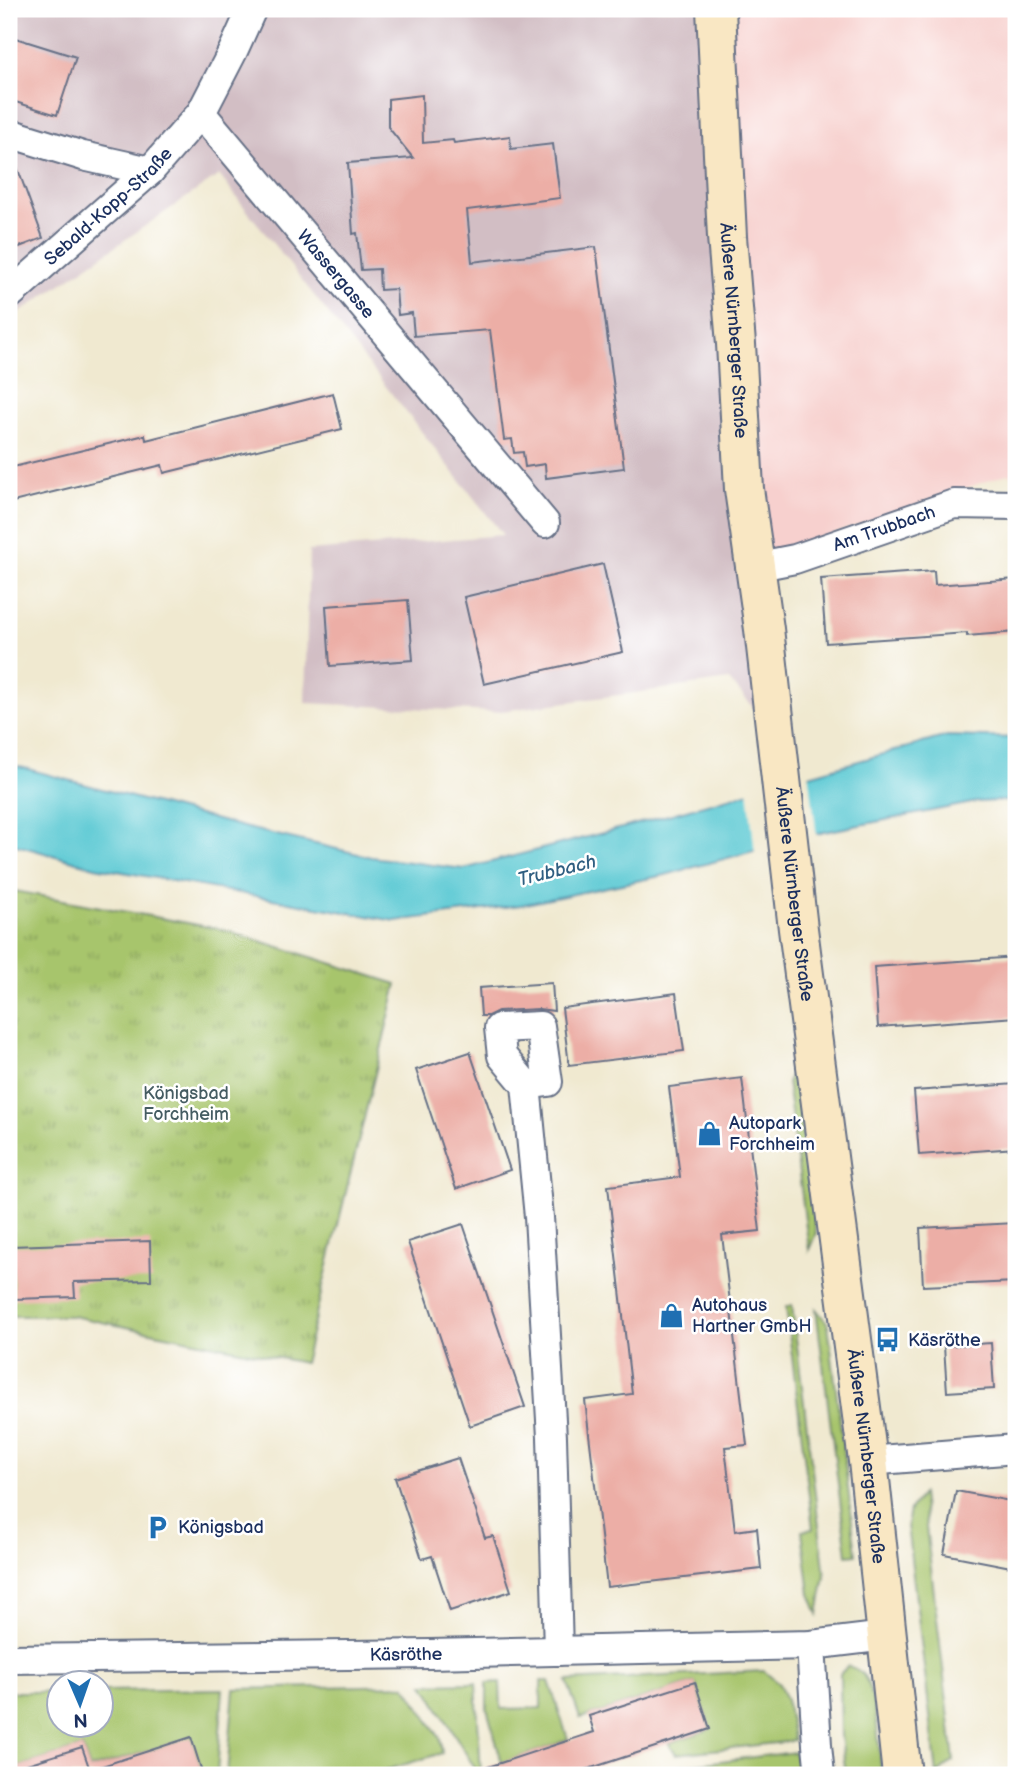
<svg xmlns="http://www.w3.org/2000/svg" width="1025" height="1784" font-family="'Balsamiq Sans',sans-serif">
<defs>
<pattern id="park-tufts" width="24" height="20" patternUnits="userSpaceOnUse" patternTransform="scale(1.75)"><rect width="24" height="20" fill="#a7c56c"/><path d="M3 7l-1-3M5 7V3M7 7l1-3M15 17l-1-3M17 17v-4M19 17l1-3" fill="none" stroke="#87a05c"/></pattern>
</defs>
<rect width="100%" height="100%" fill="#fff"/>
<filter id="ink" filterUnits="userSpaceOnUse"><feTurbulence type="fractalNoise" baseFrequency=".0143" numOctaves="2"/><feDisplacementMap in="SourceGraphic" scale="14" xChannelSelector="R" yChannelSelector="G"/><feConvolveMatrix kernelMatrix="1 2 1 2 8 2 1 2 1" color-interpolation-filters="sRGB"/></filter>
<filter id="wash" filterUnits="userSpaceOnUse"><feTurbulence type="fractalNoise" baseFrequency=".00686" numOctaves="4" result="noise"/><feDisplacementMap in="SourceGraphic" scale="28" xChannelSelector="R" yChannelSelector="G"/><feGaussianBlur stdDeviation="1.57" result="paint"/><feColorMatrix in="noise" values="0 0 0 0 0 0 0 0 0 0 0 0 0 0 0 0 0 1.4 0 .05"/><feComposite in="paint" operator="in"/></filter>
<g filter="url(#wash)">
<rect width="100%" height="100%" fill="#f0e9d0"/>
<path fill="#f7d0ce" d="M716,9h300v468l-9,-3 -254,87z"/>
<path fill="#d2bec4" d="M9,9h707l58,722 -45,-51 -235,32 -189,-9 4,-152 194,-16 -284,-360 -210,145z"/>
<path fill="#a7c56c" stroke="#617a65" stroke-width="2" d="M794,1068l22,165 -7,17 -22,-168z
M792,1305l33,271 -7,38 -8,-20 -8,-63 11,-2 -27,-222z
M816,1309l12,15 28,230 -9,1z
M922,1494l32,266 -17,14 -30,-249 3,-15z
M848,1666c6,2 10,3 14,8 15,15 17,79 20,101h-36l-5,-39 -1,-62z
M764,1671l15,13 7,16 8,41 -118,13 -7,-11 41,-14 -15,-47 -106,34 -9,2 -13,-37z
M541,1681h8l19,58 -16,7 -50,17 -15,-54v-26l13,-1 1,27 40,-1z
M476,1683l5,92h-2l-55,-91z
M405,1685l35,53 2,15 -72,22h-143l7,-86z
M223,1689l-6,86h-14l-12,-37 -101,31 -8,-22 -73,23v-78h50l1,32h42v-33z
M795,1752l3,23h-149l30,-9z"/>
<path fill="url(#park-tufts)" stroke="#617a65" stroke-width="2" d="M9,890l216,40 172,54 -93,379 -232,-47h-63z"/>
<path fill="#5ecad4" stroke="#3c7c99" stroke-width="2" d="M947,736l69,2v62l-39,2 -153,30 -159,43 -144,30 -126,16 -300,-54 -86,-24v-79l238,64 124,29 93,12 162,-42z"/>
<path fill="#f0e9d0" d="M809,771l8,67 -62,16 -7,-65z"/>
<g id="blocks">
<path fill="#ecaea6" d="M9,36l67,21 -19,58 -48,-15z
M422,95l1,48 30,-3 1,3 56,-7 1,13 42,-5 7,54 -93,12 5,52 124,-15 28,221 -78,10 -1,-14 -20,3 -2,-15 -9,1 -2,-14 -8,1 -14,-110 -76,6 -2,-23 -14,2 -2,-26 -16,1 -1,-21 -18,1 -4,-37 -4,1 -5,-71 65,-5 -25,-31v-28z
M12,153l31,85 -34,13v-97z
M333,393l9,36 -178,44 -2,-8 -153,38v-35l136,-33 1,5z
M603,564l20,88 -139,32 -20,-87z
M934,571l1,14 81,-6v53l-49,4v-3l-141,10 -5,-64z
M408,600l5,60 -83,6 -4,-60z
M1016,957v60l-138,10 -4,-60z
M552,983l2,28 -15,-2 -41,2 -10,5h-7l-2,-28z
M676,993l8,58 -115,14 -7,-57z
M470,1052l40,118 -54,19 -40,-119z
M742,1078l18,153 -38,4 25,210 -22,2 10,84 22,-3 4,41 -154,18 -22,-187 47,-6 -24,-208 72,-9 -11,-90z
M1016,1084v64l-97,7 -5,-64z
M1015,1223l1,59 -93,4 -3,-58z
M463,1224l62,183 -55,19 -62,-184z
M150,1241l1,39 -77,2 1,15 -61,2 -2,-53z
M991,1343l3,46 -47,3 -3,-46z
M458,1458l27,80 8,-2 18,55 -61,20 -18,-55 -10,3 -27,-81z
M956,1491l60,11v66l-72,-14z
M695,1682l15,47 -140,46h-90l-1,-5 115,-38 -5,-16z
M191,1737l12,38h-191l-1,-6 71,-22 8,23z"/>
</g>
</g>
<g filter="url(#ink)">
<use href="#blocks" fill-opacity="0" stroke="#667086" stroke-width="2"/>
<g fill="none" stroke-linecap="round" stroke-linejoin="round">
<defs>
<g id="minor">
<path id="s1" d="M252,9l-19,42 -32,62 344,410"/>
<path d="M9,133l74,23 67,15"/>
<path id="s2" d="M9,295l141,-124 51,-58"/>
<path id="s3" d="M754,567l41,-8 159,-55 62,1"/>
<path d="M526,1085l22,-3 -8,-56 -41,2 3,28 24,29 13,132 13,220 6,214"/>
<path d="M868,1461l148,-12"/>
<path d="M811,1645l6,100 3,30"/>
<path id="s4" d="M9,1659l421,-5 381,-9 75,-9"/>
</g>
<g id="secondary">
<path id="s5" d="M716,9l11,228 9,107 8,145 20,140 34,300 70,532 34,314"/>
</g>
</defs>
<use href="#minor" stroke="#667086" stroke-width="32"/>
<use href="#secondary" stroke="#667086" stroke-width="42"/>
<use href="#minor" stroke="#fff" stroke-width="28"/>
<use href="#secondary" stroke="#f9e7c3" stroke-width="38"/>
</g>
</g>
<defs>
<symbol id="shop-bare" viewBox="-9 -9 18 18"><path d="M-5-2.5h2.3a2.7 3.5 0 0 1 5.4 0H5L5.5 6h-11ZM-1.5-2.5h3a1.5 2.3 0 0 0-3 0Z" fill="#1f6fb2" stroke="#fff" stroke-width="2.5" paint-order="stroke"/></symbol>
<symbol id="bus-bare" viewBox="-9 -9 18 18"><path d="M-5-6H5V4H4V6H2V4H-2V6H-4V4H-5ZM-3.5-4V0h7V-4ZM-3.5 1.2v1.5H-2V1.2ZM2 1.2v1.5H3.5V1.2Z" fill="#1f6fb2" stroke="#fff" stroke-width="2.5" paint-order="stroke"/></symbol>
<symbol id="parking-bare" viewBox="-9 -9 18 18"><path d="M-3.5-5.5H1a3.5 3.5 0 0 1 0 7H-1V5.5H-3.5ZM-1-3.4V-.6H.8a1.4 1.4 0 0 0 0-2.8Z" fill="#1f6fb2" stroke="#fff" stroke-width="2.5" paint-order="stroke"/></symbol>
</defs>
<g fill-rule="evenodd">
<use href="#shop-bare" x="692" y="1116" width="35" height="35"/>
<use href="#shop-bare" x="654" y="1298" width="35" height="35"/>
<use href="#bus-bare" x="870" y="1322" width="35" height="35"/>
<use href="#parking-bare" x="140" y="1510" width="35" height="35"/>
</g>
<g text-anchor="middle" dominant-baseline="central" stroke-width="5" stroke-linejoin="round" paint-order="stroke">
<g font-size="18" fill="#1b2f5e" stroke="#fff">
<text stroke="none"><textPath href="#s2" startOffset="133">Sebald-Kopp-Straße</textPath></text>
<text stroke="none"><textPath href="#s1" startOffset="326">Wassergasse</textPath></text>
<text stroke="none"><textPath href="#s5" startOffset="322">Äußere Nürnberger Straße</textPath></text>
<text stroke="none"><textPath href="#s3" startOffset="136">Am Trubbach</textPath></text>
<text stroke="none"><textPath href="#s5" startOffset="889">Äußere Nürnberger Straße</textPath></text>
<text stroke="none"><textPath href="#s5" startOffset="1456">Äußere Nürnberger Straße</textPath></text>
<text stroke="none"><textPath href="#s4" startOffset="397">Käsröthe</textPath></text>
</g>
<g font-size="18" fill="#455c62" stroke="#fff">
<text x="186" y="1093">Königsbad<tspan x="186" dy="21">Forchheim</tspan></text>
</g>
<g font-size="18" fill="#1b2f5e" stroke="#fff" text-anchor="start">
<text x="729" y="1123">Autopark<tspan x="729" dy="21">Forchheim</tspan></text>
<text x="692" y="1305">Autohaus<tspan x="692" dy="21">Hartner GmbH</tspan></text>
<text x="908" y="1340">Käsröthe</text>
<text x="178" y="1527">Königsbad</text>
</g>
<g font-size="19" font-style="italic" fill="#2f5e81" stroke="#fff">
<text transform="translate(557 871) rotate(-14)">Trubbach</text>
</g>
</g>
<rect width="1025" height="1784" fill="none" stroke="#fff" stroke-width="35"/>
<g transform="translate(80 1704) rotate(178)"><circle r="33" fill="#ffffff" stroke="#a4acbf" stroke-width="2"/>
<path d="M0-5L12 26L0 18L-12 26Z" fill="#1f6fb2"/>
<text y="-10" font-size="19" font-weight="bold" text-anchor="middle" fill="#1b2f5e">N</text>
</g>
</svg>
